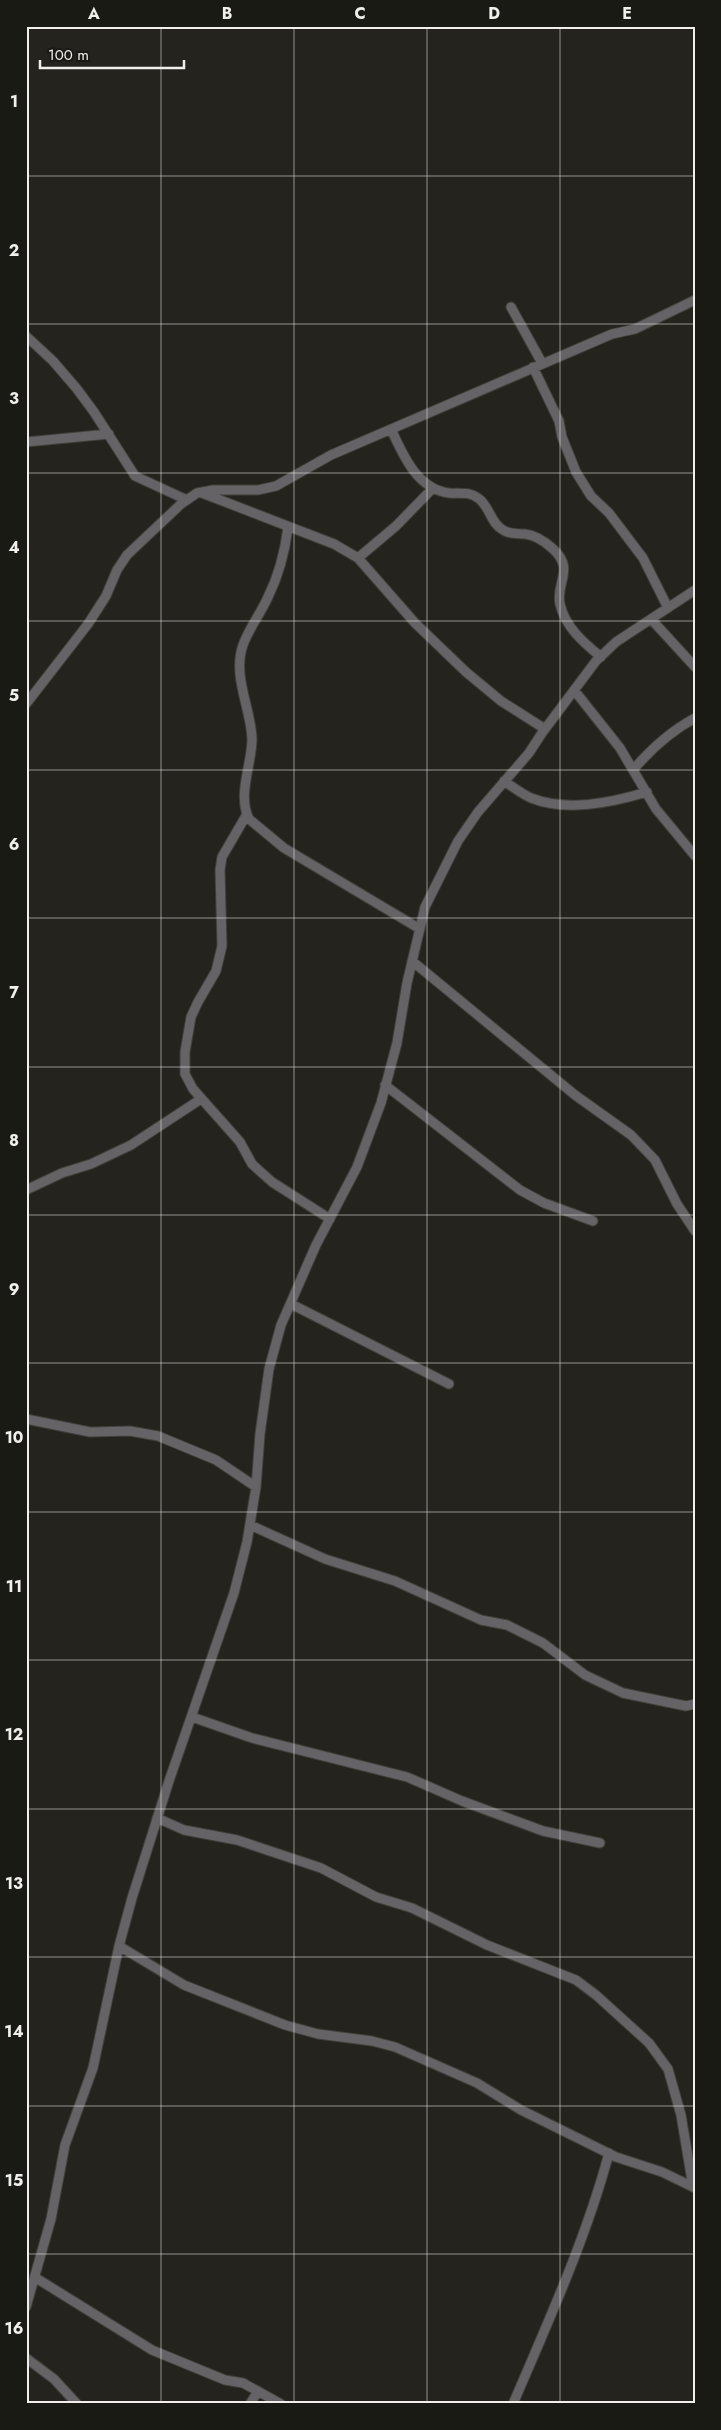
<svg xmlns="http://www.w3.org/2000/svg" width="721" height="2430" font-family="Jost,sans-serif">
<rect width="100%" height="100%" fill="#24231e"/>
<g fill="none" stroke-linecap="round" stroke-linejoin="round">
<defs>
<path id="street" d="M511,307l31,56
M26,336l27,25 24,28 17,23 41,64 52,24
M533,367l26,54 3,16 14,35 15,24 18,17 34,45 25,50
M391,429c12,26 26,60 58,64 11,1 19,-2 29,5 12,8 12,25 25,32 7,5 14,3 22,4 10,1 19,7 27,14 24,21 3,35 8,56 5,23 24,39 41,53
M26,442l83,-8
M202,493l132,51 24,14 57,65 51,49 35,29 44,28
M288,527c-3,24 -9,48 -20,70 -7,16 -19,31 -25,48 -11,31 8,63 9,94 0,25 -15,56 -3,80l35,29 136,81
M358,558l38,-32 37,-38
M651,619l44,48
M574,690l46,58 36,61 39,47
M26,704l62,-80 18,-28 11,-26 10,-15 54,-51 16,-11 16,-3h45l18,-4 55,-31 281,-121 23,-5 60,-29
M633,770c17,-20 38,-39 62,-52
M504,781c9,6 18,13 27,17 36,14 79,5 116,-6
M247,814l-25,43 -2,13 2,76 -6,25 -18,31 -7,15 -6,35v22l8,15 47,53 12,22 20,18 58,37
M412,961l163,134 56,40 24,25 22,44 18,27
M385,1085l135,105 24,13 49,18
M26,1190l36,-17 29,-9 40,-19 70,-46
M291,1304l158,80
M26,1419l64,13 40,-1 28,5 58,24 40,27
M250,1525l75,34 70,22 86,39 26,5 36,18 42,32 38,18 63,13 9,-2
M192,1717l60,21 155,39 55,24 81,30 57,12
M157,1818l27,12 53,10 84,28 55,29 36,11 75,37 89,35 20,15 53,48 19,26 13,46 12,72
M119,1946l65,39 101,40 33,9 54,7 23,6 82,36 44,27 95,47 46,15 33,16
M36,2278l116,72 73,30 18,3 38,21
M26,2307l25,-88 14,-74 28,-77 26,-122 13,-48 37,-117 65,-188 13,-51 9,-55 4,-53 9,-65 12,-44 35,-80 41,-78 24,-64 16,-60 10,-60 18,-76 33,-66 20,-29 51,-59 13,-20 54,-72 20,-19 79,-52
M26,2358l28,21 23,25
M250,2404l8,-13
M513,2404c35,-82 73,-165 96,-251"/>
</defs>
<use href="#street" stroke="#41403b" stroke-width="11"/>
<use href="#street" stroke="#656365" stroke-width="9"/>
</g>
<path fill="none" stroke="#f0efec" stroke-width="1" stroke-opacity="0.55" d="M161,26v2378M294,26v2378M427,26v2378M560,26v2378M26,176h669M26,324h669M26,473h669M26,621h669M26,770h669M26,918h669M26,1067h669M26,1215h669M26,1363h669M26,1512h669M26,1660h669M26,1809h669M26,1957h669M26,2106h669M26,2254h669"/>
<rect width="721" height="2430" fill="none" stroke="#1a1a15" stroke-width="55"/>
<path d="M40 60v8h144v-8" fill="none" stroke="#f0efec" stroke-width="2.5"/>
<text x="48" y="60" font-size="15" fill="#f0efec" stroke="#1a1a15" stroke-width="4" paint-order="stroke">100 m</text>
<rect x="28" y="28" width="666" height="2374" fill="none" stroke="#f0efec" stroke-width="2"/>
<g font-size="16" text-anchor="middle" font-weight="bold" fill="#f0efec">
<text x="94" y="19">A</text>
<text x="227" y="19">B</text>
<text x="360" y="19">C</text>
<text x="494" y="19">D</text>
<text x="627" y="19">E</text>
<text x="14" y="107">1</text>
<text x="14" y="256">2</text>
<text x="14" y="404">3</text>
<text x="14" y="553">4</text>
<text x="14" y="701">5</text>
<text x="14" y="850">6</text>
<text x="14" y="998">7</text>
<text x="14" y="1146">8</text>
<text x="14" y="1295">9</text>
<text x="14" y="1443">10</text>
<text x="14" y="1592">11</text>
<text x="14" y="1740">12</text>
<text x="14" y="1889">13</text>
<text x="14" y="2037">14</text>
<text x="14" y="2186">15</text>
<text x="14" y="2334">16</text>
</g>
</svg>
